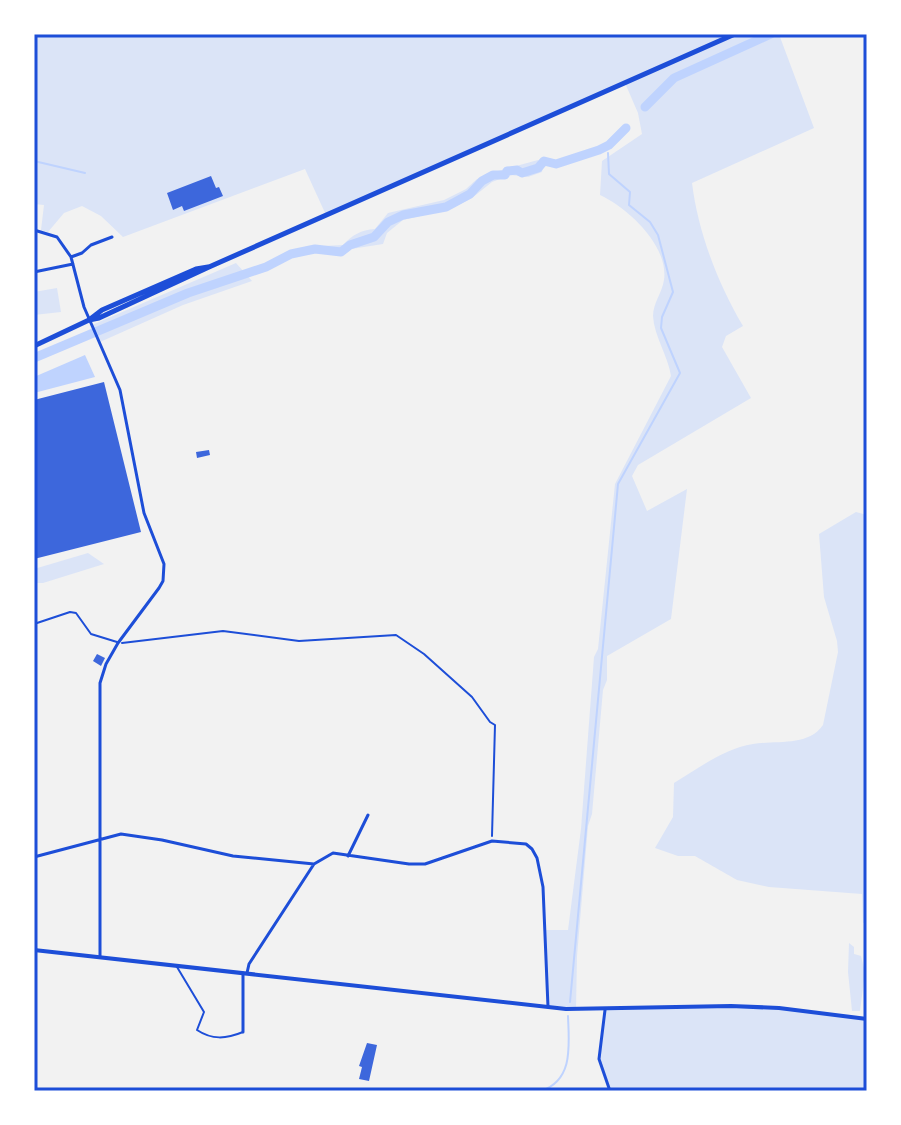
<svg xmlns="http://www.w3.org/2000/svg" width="901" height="1125" font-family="'Golos Text',sans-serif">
<rect width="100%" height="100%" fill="#f2f2f2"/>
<path fill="#dbe4f7" d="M34,34h752l-6,3 34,91 -122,55c6,49 26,101 51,143l-17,10 -4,11 29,51 -113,67 -6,11 15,35 40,-22 -16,130 -64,37v24l-4,10 -11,124 -4,12 -11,130 -1,53 -28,-2 -4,-77h24l13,-101 13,-172 4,-8 17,-165 56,-108c-3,-20 -17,-40 -18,-60 0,-13 9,-23 11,-36 5,-34 -36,-72 -64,-85l2,-34 40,-27 -4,-21 -13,-30c-99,44 -198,90 -299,132l-21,-46 -182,68 -22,-21 -19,-10 -18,7 -16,19 -7,-2 3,-25 -10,-1z
M538,160l5,7 -1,5 -14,5 -17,-2 -19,7 -20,16 -22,11 -47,11 -16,13 -4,11 -32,5 -6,5h-23l1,-8 20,-1c9,-10 18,-15 32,-16l13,-16 56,-13 22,-11 11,-10 10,-5z
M236,263l16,18 -69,24 -83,37 -8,-17z
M57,288l4,24 -27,3v-23z
M856,512l11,3v408h-4l-1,-29 -93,-7 -32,-7 -42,-24h-17l-23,-8 18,-31 1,-34c25,-15 49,-34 79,-39 23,-4 55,3 70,-19l15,-73 -1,-11 -13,-44 -5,-63z
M88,553l16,11 -61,19h-9v-14z
M849,943l5,4v7l7,2 4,16 -5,39h-8l-4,-39z
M731,1006l48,2 88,11v72h-257l-11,-32 6,-50z"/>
<path fill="#bfd3fe" d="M85,355l10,22 -61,16v-16z"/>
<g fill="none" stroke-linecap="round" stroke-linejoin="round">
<path stroke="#bfd3fe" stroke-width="2" d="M34,161l51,12
M570,1002l48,-518 62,-111 -19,-45 1,-11 11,-25 -15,-57 -8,-13 -21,-17 1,-13 -21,-18 -1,-21
M541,1091c33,-11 28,-46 27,-75"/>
<path stroke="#bfd3fe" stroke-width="9" d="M645,107l29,-29 97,-44
M34,358l154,-65 78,-26 25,-13 24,-5 26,3 9,-7 24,-8 14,-15 15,-7 43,-8 24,-13 12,-13 11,-6h12l2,-4 10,-1 5,3 16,-5 6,-7 12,3 43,-14 10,-5 17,-17"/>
</g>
<path fill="#3d67dc" d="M211,176l5,12 3,-1 4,9 -39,15 -2,-5 -9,4 -6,-17z
M104,382l37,150 -107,27v-159z
M209,450l1,5 -13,3 -1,-6z
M97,654l8,4 -4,8 -8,-5z
M367,1043l10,2 -8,36 -10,-2 3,-12 -3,-1z"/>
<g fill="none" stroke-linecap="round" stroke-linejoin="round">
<path stroke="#1d4ed8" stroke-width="2" d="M122,643l101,-12 76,10 97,-6 28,19 48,43 18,25 5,3 -3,111"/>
<path stroke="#1d4ed8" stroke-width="2" d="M34,624l36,-12 6,1 15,21 26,8
M177,967l27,45 -7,18c15,10 29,9 46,2"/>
<path stroke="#1d4ed8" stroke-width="3" d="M34,230l23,7 14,20 13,50 36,83 24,123 20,51 -1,17 -4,7 -41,55 -12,21 -6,19v274
M71,257l11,-4 9,-8 21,-8
M34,272l39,-8
M348,856l20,-41
M34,857l87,-23 41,6 71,16 81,8 19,-11 76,11h16l67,-23 34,3 6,5 5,9 6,29 5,120
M247,973l2,-9 65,-100
M605,1010l-6,49 11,32
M243,1032v-59"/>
<path stroke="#1d4ed8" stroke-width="4" d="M34,950l532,59 165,-3 48,2 88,11"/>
<path stroke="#1d4ed8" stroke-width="5" d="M89,320l10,-2 110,-51 526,-233
M34,346l55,-26 13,-10 94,-41 12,-2"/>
</g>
<rect width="901" height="1125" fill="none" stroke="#ffffff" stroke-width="72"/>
<rect x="36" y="36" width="829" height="1053" fill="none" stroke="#1d4ed8" stroke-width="3"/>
</svg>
